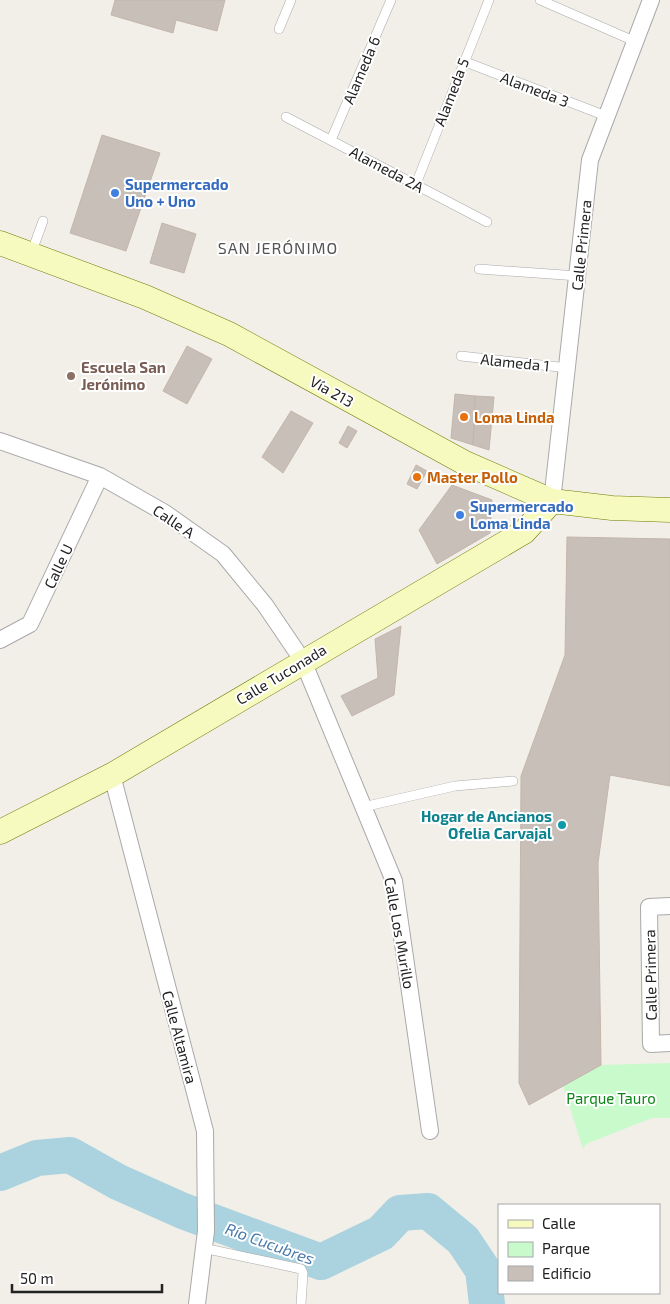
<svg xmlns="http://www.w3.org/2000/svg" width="670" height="1304" font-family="'Exo 2',sans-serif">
<rect width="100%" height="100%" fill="#f2efe9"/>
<path fill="#c8facc" d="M670,1063v55h-18l-66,26 -3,5 -20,-63 38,-21z"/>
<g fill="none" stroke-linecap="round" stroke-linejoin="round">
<path stroke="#aad3df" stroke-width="36" d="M0,1173l37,-15 33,-3 48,27 65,29 138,51 60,-29 19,-20 28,-2 35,29 20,30 4,34"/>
</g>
<path fill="#c7bfb8" stroke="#c4b6ab" d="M115,0h110l-8,31 -41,-11 -3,13 -62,-18z
M102,135l58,18 -34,98 -56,-18z
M162,223l34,11 -12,39 -34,-10z
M187,346l25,13 -25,45 -24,-13z
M455,394l20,2 -2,49 -22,-7z
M475,396l19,1 -5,53 -16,-5z
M291,411l22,12 -30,50 -21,-16z
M348,426l9,5 -10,17 -8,-5z
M416,465l11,6 -10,18 -10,-5z
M452,485l40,15 -2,33 -53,31 -18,-34z
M567,537l103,2v247l-60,-11 -12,88 3,202 -72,40 -10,-22 2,-307 44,-121z
M401,626l-7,69 -42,21 -11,-20 37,-18 -3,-39z"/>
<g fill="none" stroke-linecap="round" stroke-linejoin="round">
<defs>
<path id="lane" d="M540,0l94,41
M279,29l12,-29
M463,61l143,55
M286,117l201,105
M331,140l60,-140
M416,184l73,-184
M31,254l12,-33
M479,269l99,7
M461,356l107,12
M363,807l92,-21 58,-5
M203,1248l98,21 2,4 -2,31"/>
<path id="street" d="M0,441l100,35 65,37 58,41 42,51 38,56 91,220 36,250
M552,501l38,-341 61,-160
M0,640l30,-16 70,-148
M112,775l93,356 1,100 -9,73
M670,906l-21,1 2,137 19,-1"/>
<path id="secondary" d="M0,243l145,54 84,37 236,129 87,38 60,7 58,2
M0,832l112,-57 412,-243 28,-31"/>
</defs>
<use href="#lane" stroke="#a9a9a9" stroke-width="10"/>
<use href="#street" stroke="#a9a9a9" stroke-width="18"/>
<use href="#secondary" stroke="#707d05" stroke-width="25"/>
<use href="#lane" stroke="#fff" stroke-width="9"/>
<use href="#street" stroke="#fff" stroke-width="16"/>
<use href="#secondary" stroke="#f7fabf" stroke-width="24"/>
</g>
<g fill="#3f7fe0" stroke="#fff" stroke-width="2">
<circle cx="115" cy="193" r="5"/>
<circle cx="460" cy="515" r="5"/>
</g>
<circle fill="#8d6e63" stroke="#fff" stroke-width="2" cx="71" cy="376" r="5"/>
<g fill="#e8710a" stroke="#fff" stroke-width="2">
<circle cx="464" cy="417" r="5"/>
<circle cx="417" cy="477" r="5"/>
</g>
<circle fill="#0f9aa8" stroke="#fff" stroke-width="2" cx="562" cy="825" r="5"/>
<g text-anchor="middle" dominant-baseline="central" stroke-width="4" stroke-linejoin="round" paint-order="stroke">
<g font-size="15" fill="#222" stroke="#fff">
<text transform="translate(361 70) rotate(-67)">Alameda 6</text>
<text transform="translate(535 89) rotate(21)">Alameda 3</text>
<text transform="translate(451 92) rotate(-69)">Alameda 5</text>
<text transform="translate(387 169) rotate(28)">Alameda 2A</text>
<text transform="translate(581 245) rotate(-84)">Calle Primera</text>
<text transform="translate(515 362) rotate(6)">Alameda 1</text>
<text transform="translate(332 391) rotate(29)">Vía 213</text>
<text transform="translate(174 521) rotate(34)">Calle A</text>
<text transform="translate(58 566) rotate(-65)">Calle U</text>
<text transform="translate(281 674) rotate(-31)">Calle Tuconada</text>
<text transform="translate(400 933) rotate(80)">Calle Los Murillo</text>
<text transform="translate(650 975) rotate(-91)">Calle Primera</text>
<text transform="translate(180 1037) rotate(75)">Calle Altamira</text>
</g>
<g font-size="15" font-weight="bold" fill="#366cbe" stroke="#fff" text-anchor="start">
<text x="125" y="184">Supermercado<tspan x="125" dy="17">Uno + Uno</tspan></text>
<text x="470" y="506">Supermercado<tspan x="470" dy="17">Loma Linda</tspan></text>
</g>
<g font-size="15" font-weight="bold" fill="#785e54" stroke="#fff" text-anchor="start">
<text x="81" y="367">Escuela San<tspan x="81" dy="17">Jerónimo</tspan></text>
</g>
<g font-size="15" font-weight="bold" fill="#c56008" stroke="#fff" text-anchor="start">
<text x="474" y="417">Loma Linda</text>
<text x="427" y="477">Master Pollo</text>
</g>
<g font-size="15" font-weight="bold" fill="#0d838f" stroke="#fff" text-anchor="end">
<text x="552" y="816">Hogar de Ancianos<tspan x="552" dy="17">Ofelia Carvajal</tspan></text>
</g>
<g font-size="15" fill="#0c8416" stroke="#fff">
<text x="611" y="1098">Parque Tauro</text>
</g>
<g font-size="16" letter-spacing="1" fill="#555" stroke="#fff">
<text x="278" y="247">SAN JERÓNIMO</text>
</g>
<g font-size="16" font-style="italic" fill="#4a7aab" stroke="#fff">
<text transform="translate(270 1243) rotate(20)">Río Cucubres</text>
</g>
</g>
<rect x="498" y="1204" width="162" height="90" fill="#ffffff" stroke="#a7a7a7"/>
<rect x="508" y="1220" width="25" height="8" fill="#f7fabf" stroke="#a7a7a7"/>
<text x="542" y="1229" font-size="15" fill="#222222">Calle</text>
<rect x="508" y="1242" width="25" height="15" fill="#c8facc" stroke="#a7a7a7"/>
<text x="542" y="1254" font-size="15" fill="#222222">Parque</text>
<rect x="508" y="1266" width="25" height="15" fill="#c7bfb8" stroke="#a7a7a7"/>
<text x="542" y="1279" font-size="15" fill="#222222">Edificio</text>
<path d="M12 1284v8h150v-8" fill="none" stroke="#222222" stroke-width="2.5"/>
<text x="20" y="1284" font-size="15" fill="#222222" stroke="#ffffff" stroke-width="4" paint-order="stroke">50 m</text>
</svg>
